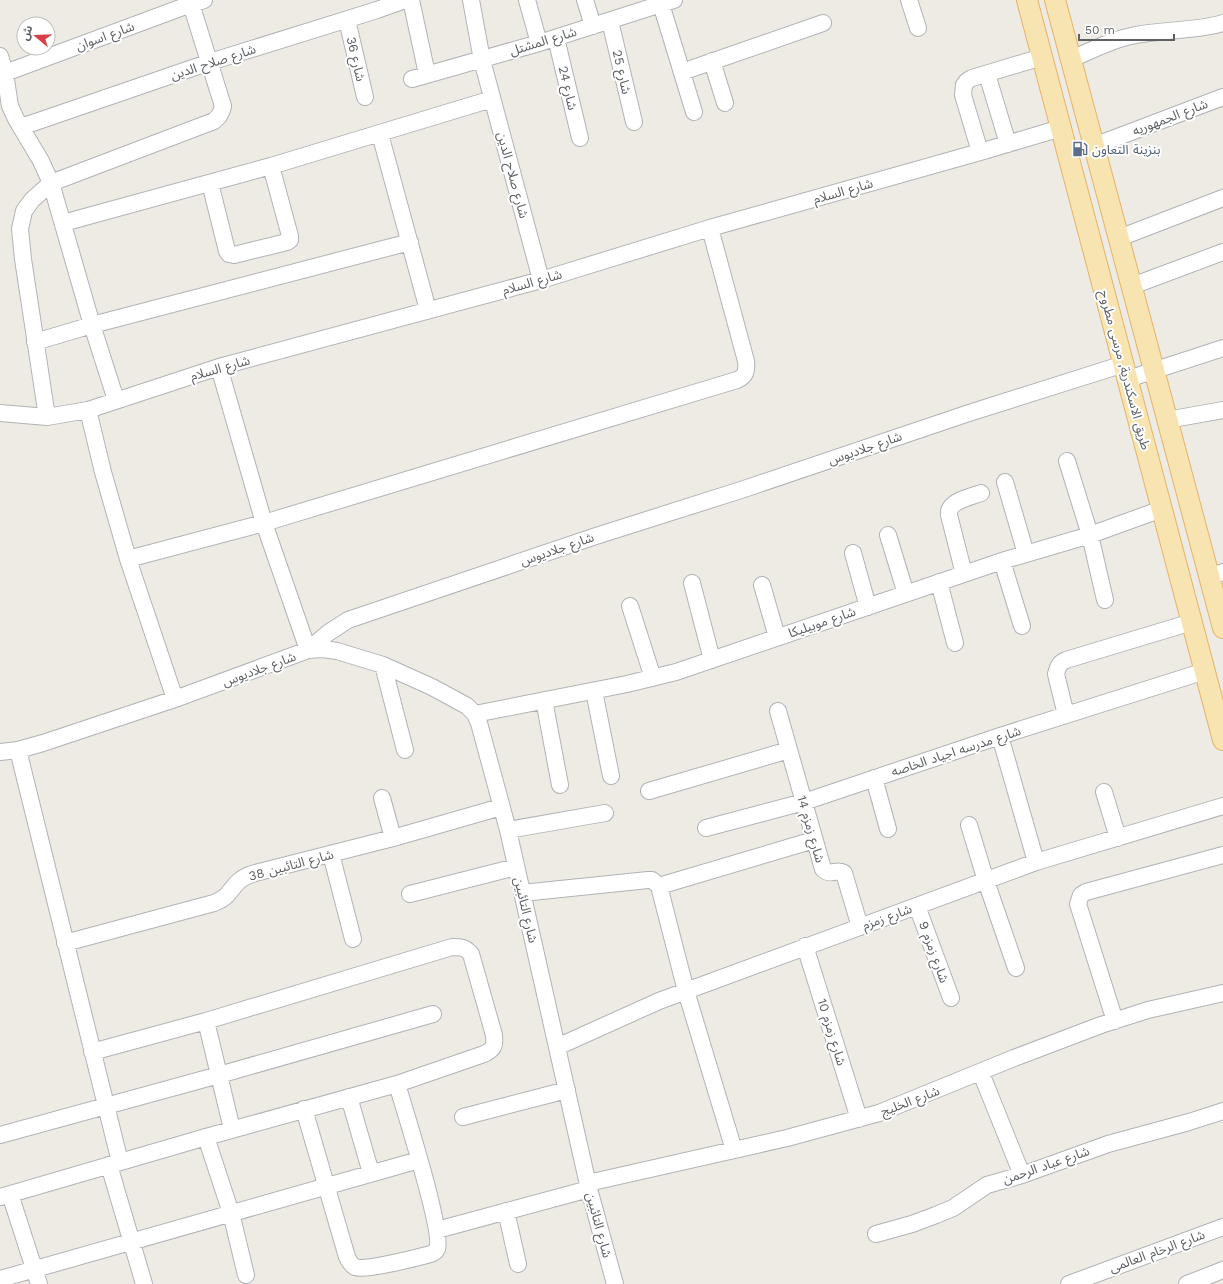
<svg xmlns="http://www.w3.org/2000/svg" width="1223" height="1284" font-family="'Work Sans','Noto Sans Arabic',sans-serif">
<rect width="100%" height="100%" fill="#eeebe5"/>
<g fill="none" stroke-linecap="round" stroke-linejoin="round">
<defs>
<path id="minor" d="M411,0l16,74
M471,0l11,60 59,220
M527,0l12,43
M585,0l8,26
M909,0l9,28
M661,4l33,108
M347,20l18,77
M610,21l24,101
M556,38l24,100
M0,56l5,17 5,33 6,13 25,42 10,22 41,142 24,75
M1071,59c20,-8 40,-19 60,-23 31,-7 62,-4 92,-13
M712,61l13,42
M682,72l141,-49
M5,73l186,-69 13,-4
M987,74l21,70
M412,79l127,-36 135,-43
M21,127l189,-65 167,-52 28,-10
M380,134l48,176
M1094,146l129,-49
M980,152l-17,-57 1,-10 3,-4 5,-3 70,-21
M210,183l17,68 2,3 5,1 53,-13 3,-2v-4l-19,-70
M63,223l208,-57 221,-67
M1119,238l104,-40
M1132,286l91,-34
M35,342l57,-17 318,-83
M219,367l45,156 44,127 14,-1 15,2 46,14 49,22 35,19 8,8 4,9 29,107 81,359 26,95
M1128,379l95,-31
M88,410l15,62 25,87 47,140
M0,413l47,4 41,-7 131,-43 322,-87 169,-52 270,-76 81,-24
M47,417l-24,-158 -3,-30 4,-18 8,-11 19,-17 163,-62 5,-5 3,-6 1,-4 -32,-102
M1167,420l56,-10
M1067,461l23,74 15,65
M1005,482l21,72
M888,535l18,59
M853,553l15,54
M128,559l136,-36 473,-143c9,-4 10,-9 9,-19l-36,-133
M1002,561l20,65
M964,574l-15,-59c-2,-14 22,-18 32,-22
M1209,577l14,-5
M939,582l16,61
M692,583l20,77
M762,585l15,52
M630,606l23,72
M383,665l22,85
M594,691l17,85
M544,700l16,85
M778,711l45,158c8,8 13,-1 21,4l16,54
M475,714l152,-30 49,-12 326,-111 88,-26 72,-26
M1066,715l-10,-41c2,-7 3,-11 10,-14l126,-38
M1000,736l36,126
M18,750l102,412
M0,752l18,-2 25,-7 132,-44 133,-49 20,-17 20,-13 248,-84 145,-46 228,-77 155,-49
M874,778l14,51
M649,791l140,-41
M1104,792l14,46
M382,798l11,40
M969,825l17,56 30,87
M706,828l98,-26 196,-66 205,-65
M508,830l97,-17
M331,854l22,85
M659,886l155,-46
M522,893l126,-13h4l7,6 27,105 48,159
M410,894l106,-27
M917,906l34,92
M65,943l149,-40c15,-6 14,-11 24,-21 6,-6 13,-8 21,-10l134,-34 108,-31
M805,946l54,173
M206,1021l26,108
M1115,1021l-37,-117 3,-9 5,-3 137,-37
M557,1047l102,-46 27,-10 350,-129 187,-56
M981,1073l41,102
M349,1097l22,76
M304,1109l43,148c2,4 4,8 8,10 11,4 59,-9 72,-12 4,-1 8,-2 10,-6 7,-16 -33,-141 -40,-165
M463,1117l104,-27
M0,1135l219,-60 214,-61
M206,1137l25,76 15,62
M109,1165l35,119
M588,1183l199,-45 92,-25 135,-55 87,-33 47,-15 75,-17
M10,1194l29,90
M0,1197l206,-60 191,-53 87,-30c10,-5 11,-8 10,-19l-23,-81c-6,-7 -10,-7 -19,-7l-246,74 -114,31
M506,1211l12,53
M437,1230l152,-41
M876,1234l36,-10 24,-9 17,-7 34,-23 35,-10 86,-31 81,-22 34,-11
M0,1279l419,-119
M1069,1284l154,-57
M1187,1284l36,-14"/>
<path id="major" d="M1027,0l196,740
M1055,0l168,628"/>
</defs>
<use href="#minor" stroke="#b0b3b6" stroke-width="18"/>
<use href="#major" stroke="#e4b368" stroke-width="22"/>
<use href="#minor" stroke="#fff" stroke-width="16"/>
<use href="#major" stroke="#f7e4b1" stroke-width="20"/>
</g>
<defs>
<symbol id="fuel-bare" viewBox="-9 -9 18 18"><path d="M-5.5-6h7V0h2V4h1.3V-2.5L3-4.5l.8-.8L6-3V5H2.5V1h-1V6h-7ZM-4.2-4.7v3.2H.2V-4.7Z" fill="#5c6f8a" stroke="#fff" stroke-width="2.5" paint-order="stroke"/></symbol>
</defs>
<g fill-rule="evenodd">
<use href="#fuel-bare" x="1069" y="138" width="22" height="22"/>
</g>
<g text-anchor="middle" dominant-baseline="central" stroke-width="4" stroke-linejoin="round" paint-order="stroke">
<g font-size="13" fill="#5d6164" stroke="#fff">
<text transform="translate(105 36) rotate(-20)">شارع اسوان</text>
<text transform="translate(543 41) rotate(-17)">شارع المشتل</text>
<text transform="translate(356 59) rotate(77)">شارع 36</text>
<text transform="translate(213 62) rotate(-18)">شارع صلاح الدين</text>
<text transform="translate(622 72) rotate(77)">شارع 25</text>
<text transform="translate(568 88) rotate(77)">شارع 24</text>
<text transform="translate(1170 117) rotate(-21)">شارع الجمهوريه</text>
<text transform="translate(513 175) rotate(75)">شارع صلاح الدين</text>
<text transform="translate(843 191) rotate(-16)">شارع السلام</text>
<text transform="translate(532 282) rotate(-16)">شارع السلام</text>
<text transform="translate(220 368) rotate(-16)">شارع السلام</text>
<text transform="translate(1125 370) rotate(75)">طريق الاسكندرية, مرسى مطروح</text>
<text transform="translate(865 448) rotate(-19)">شارع جلاديوس</text>
<text transform="translate(557 549) rotate(-19)">شارع جلاديوس</text>
<text transform="translate(822 622) rotate(-19)">شارع موبيليكا</text>
<text transform="translate(259 669) rotate(-20)">شارع جلاديوس</text>
<text transform="translate(956 751) rotate(-18)">شارع مدرسه اجياد الخاصه</text>
<text transform="translate(811 829) rotate(74)">شارع زمزم 14</text>
<text transform="translate(291 865) rotate(-15)">شارع التائبين 38</text>
<text transform="translate(526 910) rotate(77)">شارع التائبين</text>
<text transform="translate(887 917) rotate(-20)">شارع زمزم</text>
<text transform="translate(934 952) rotate(70)">شارع زمزم 9</text>
<text transform="translate(832 1032) rotate(73)">شارع زمزم 10</text>
<text transform="translate(910 1101) rotate(-21)">شارع الخليج</text>
<text transform="translate(1046 1165) rotate(-19)">شارع عباد الرحمن</text>
<text transform="translate(599 1225) rotate(75)">شارع التائبين</text>
<text transform="translate(1157 1251) rotate(-20)">شارع الرخام العالمى</text>
</g>
<g font-size="13" fill="#4e5e75" stroke="#fff" text-anchor="start">
<text x="1092" y="149">بنزينة التعاون</text>
</g>
</g>
<g transform="translate(36 36) rotate(289)"><circle r="19" fill="#ffffff" stroke="#bec0c1"/>
<path d="M0-3L7 15L0 10L-7 15Z" fill="#d94046"/>
<text y="-6" font-size="11" font-weight="bold" text-anchor="middle" fill="#5d6164">ش</text>
</g>
<path d="M1079 34v6h95v-6" fill="none" stroke="#5d6164" stroke-width="2"/>
<text x="1085" y="34" font-size="12" fill="#5d6164" stroke="#ffffff" stroke-width="3" paint-order="stroke">50 m</text>
</svg>
